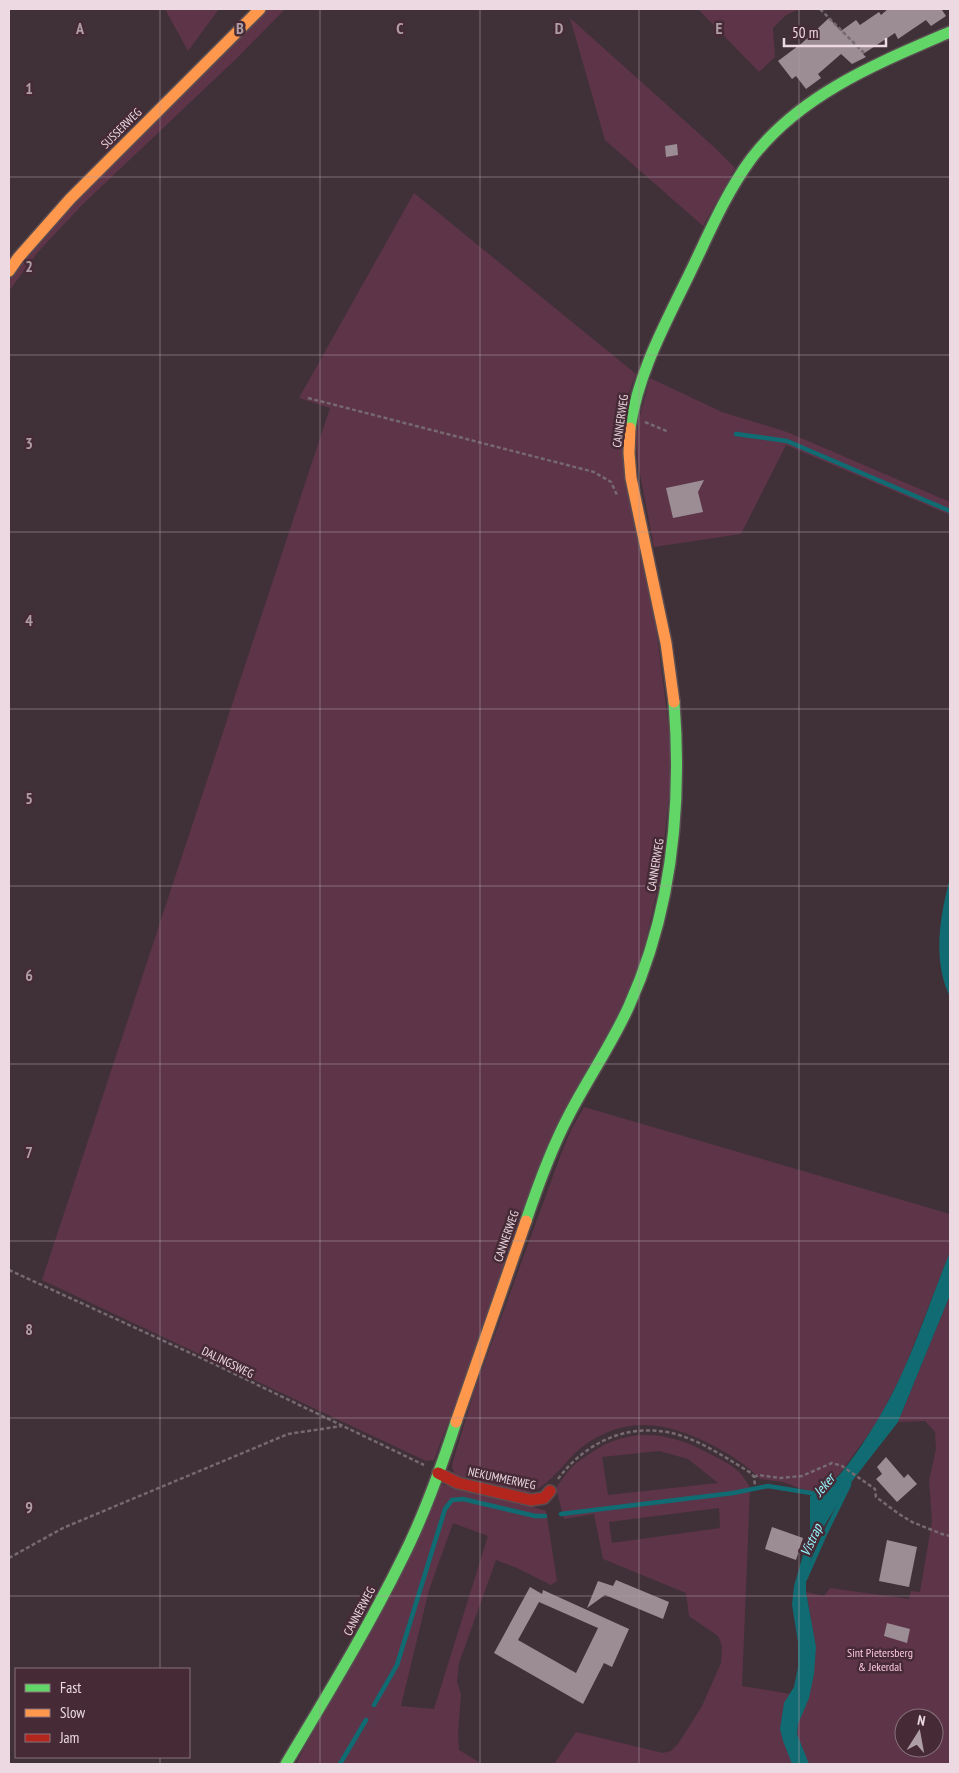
<svg xmlns="http://www.w3.org/2000/svg" width="959" height="1773" font-family="'PT Sans Narrow',sans-serif">
<rect width="100%" height="100%" fill="#403138"/>
<path fill="#5d3448" fill-rule="evenodd" d="M165,9h54l-31,42z
M263,9h22l-48,49 -154,146 -45,48 -29,39v-21z
M698,9h102l-14,6 -13,13 2,29 -16,15z
M570,18l144,129 21,21 -32,58 -98,-86z
M414,193l222,181 -9,25 46,362 -13,117 -15,66 -15,48 -68,126 -128,342 -8,1 -384,-181 288,-872 -31,-10z
M650,378l72,34 65,20 163,70v13l-164,-70 -45,89 -87,13 -16,-83 -3,-29z
M584,1107l366,107v38l-47,120 -25,49 -37,51 -10,11 -19,10 -29,-11 -23,-3c-13,-14 -29,-24 -46,-33 -46,-24 -88,-32 -132,1 -19,15 -30,39 -55,46l-72,-18 -3,-8 1,-6 22,-72 86,-235 10,-24z
M950,1295v469h-396l22,-32 87,21 8,-2 7,-7 24,-38 19,-43 1,-17 -4,-10 -29,-20 -3,-23 -83,-34 -9,-45 -30,5 -8,-31c5,-7 10,-15 16,-21 6,-6 13,-10 19,-14 39,-27 79,-21 119,1 18,9 31,15 40,34l-8,198 67,11 2,-79 -5,-26 18,4 6,-8 79,11 2,-8 9,1 12,-71 -3,-41 7,-31 -1,-17 -10,-11 -27,1zM659,1451l29,8 30,24 -110,12 -6,-38zM719,1508l1,20 -108,15 -3,-21zM904,1718h30v30h-30z
M441,1484l73,17 32,10 11,70 -6,4 -34,-17 -21,-8 -37,103 -2,19 4,12 -3,39 1,17 23,14h-186zM453,1523l35,13 -54,173 -33,-3 28,-116z"/>
<path fill="#116b72" d="M950,878v119c-18,-37 -10,-81 0,-119z
M950,1252v43l-52,127 -49,63 -29,48 -14,41v18l10,55 -2,27 -5,24 -11,26 -1,10 12,30h-17l-9,-23 -3,-12 4,-26 10,-16 4,-20v-25l-6,-37 2,-19 16,-55v-34c4,-8 15,-9 22,-15 14,-11 35,-45 45,-61 32,-52 50,-113 73,-169z"/>
<g fill="none" stroke-linecap="round" stroke-linejoin="round">
<path stroke="#116b72" stroke-width="4.5" d="M736,434l51,7 163,70
M561,1514l172,-21 35,-7 49,8
M805,1579l19,-43 25,-51v-5
M374,1705l23,-40 48,-156 7,-9 11,-1 72,17h10
M340,1764l26,-44"/>
</g>
<path fill="#9b8d93" fill-rule="evenodd" d="M888,9h56l-2,1 4,6 -15,10 -5,-6 -28,19 -3,-6 -32,21 3,3 -14,7 -11,-10 -23,20 3,4 -15,11 -10,-13 -4,3 -14,-18 24,-18 27,-25 12,13 15,-11 4,5 19,-13 2,3z
M677,144l1,11 -12,2 -1,-11z
M704,480l-6,12 5,20 -30,6 -7,-30z
M886,1457l18,21 4,-4 9,10 -20,18 -21,-23 6,-5 -5,-7z
M772,1527l31,11 -7,22 -31,-11z
M887,1540l30,7 -8,40 -30,-6z
M616,1580l53,22 -6,17 -58,-24 -18,13 11,-27 15,5z
M530,1587l12,7 1,-4 86,39 -17,38 -8,-4 -21,41 -89,-51zM539,1602l59,26 -22,45 -58,-33z
M887,1623l23,6 -3,14 -23,-7z"/>
<g fill="none" stroke-linecap="round" stroke-linejoin="round">
<defs>
<path id="fast" d="M630,428c8,-53 32,-98 55,-145 21,-42 38,-86 66,-124 49,-65 127,-96 199,-127
M526,1221c12,-36 25,-72 43,-106 19,-37 43,-71 60,-109 43,-95 53,-201 45,-304
M286,1764c40,-67 81,-134 116,-205 22,-43 39,-91 54,-137"/>
<path id="slow" d="M9,271l9,-13 52,-59 190,-190
M630,428l-1,25 2,25 35,165 8,59
M456,1422l70,-201"/>
<path id="jam" d="M438,1473l20,10 73,17 13,-2 6,-7"/>
</defs>
<use href="#fast" stroke="#5a4d52" stroke-width="14"/>
<use href="#slow" stroke="#5a4d52" stroke-width="14"/>
<use href="#jam" stroke="#5a4d52" stroke-width="14"/>
<path stroke="#76696f" stroke-width="2.5" stroke-dasharray="4 2.5" stroke-linecap="butt" d="M820,9l44,44
M308,398l286,74 17,10 6,13
M645,422l24,10
M9,1270l203,93 212,102
M754,1477l5,-2 21,3 22,-2 30,-13 10,3 33,23 1,8 23,17 13,8 30,12 8,2
M558,1479c31,-42 82,-61 132,-40 22,9 41,22 61,34l3,4 1,9
M9,1558l54,-30 225,-94 54,-8"/>
<use href="#fast" stroke="#63d668" stroke-width="11"/>
<use href="#slow" stroke="#ff974d" stroke-width="11"/>
<use href="#jam" stroke="#b3261e" stroke-width="11"/>
</g>
<path fill="none" stroke="#b09ea6" stroke-width="1" stroke-opacity="0.55" d="M160,9v1660M320,9v1755M480,9v1755M639,9v1755M799,9v1755M9,177h941M9,355h941M9,532h941M9,709h941M9,886h941M9,1064h941M9,1241h941M9,1418h941M9,1596h941M160,1757v7"/>
<g text-anchor="middle" dominant-baseline="central" stroke-width="5" stroke-linejoin="round" paint-order="stroke">
<g font-size="12" fill="#ecd9e1" stroke="#462b37">
<text transform="translate(121 128) rotate(-45)">SUSSERWEG</text>
<text transform="translate(620 421) rotate(-82)">CANNERWEG</text>
<text transform="translate(655 865) rotate(-81)">CANNERWEG</text>
<text transform="translate(506 1236) rotate(-71)">CANNERWEG</text>
<text transform="translate(228 1362) rotate(26)">DALINGSWEG</text>
<text transform="translate(502 1478) rotate(12)">NEKUMMERWEG</text>
<text transform="translate(359 1611) rotate(-62)">CANNERWEG</text>
</g>
<g font-size="12" fill="#fcc6dd" stroke="#462b37">
<text x="880" y="1652">Sint Pietersberg<tspan x="880" dy="14">&amp; Jekerdal</tspan></text>
</g>
<g font-size="14" font-style="italic" fill="#97f5fd" stroke="#462b37">
<text transform="translate(824 1485) rotate(-50)">Jeker</text>
<text transform="translate(811 1540) rotate(-65)">Vistrap</text>
</g>
</g>
<g font-size="16" text-anchor="middle" font-weight="bold" fill="#b09ea6" stroke="#462b37" stroke-width="5" stroke-linejoin="round" paint-order="stroke">
<text x="80" y="34">A</text>
<text x="240" y="34">B</text>
<text x="400" y="34">C</text>
<text x="559" y="34">D</text>
<text x="719" y="34">E</text>
<text x="29" y="94">1</text>
<text x="29" y="272">2</text>
<text x="29" y="449">3</text>
<text x="29" y="626">4</text>
<text x="29" y="804">5</text>
<text x="29" y="981">6</text>
<text x="29" y="1158">7</text>
<text x="29" y="1335">8</text>
<text x="29" y="1513">9</text>
</g>
<rect width="959" height="1773" fill="none" stroke="#ecd9e1" stroke-width="20"/>
<rect x="15" y="1668" width="175" height="90" fill="#462b37" stroke="#88717b"/>
<rect x="25" y="1684" width="25" height="8" fill="#63d668" stroke="#88717b"/>
<text x="60" y="1693" font-size="15" fill="#ecd9e1">Fast</text>
<rect x="25" y="1709" width="25" height="8" fill="#ff974d" stroke="#88717b"/>
<text x="60" y="1718" font-size="15" fill="#ecd9e1">Slow</text>
<rect x="25" y="1734" width="25" height="8" fill="#b3261e" stroke="#88717b"/>
<text x="60" y="1743" font-size="15" fill="#ecd9e1">Jam</text>
<g transform="translate(919 1733) rotate(11)"><circle r="24" fill="#462b37" stroke="#88717b"/>
<path d="M0-4L9 19L0 12L-9 19Z" fill="#b09ea6"/>
<text y="-8" font-size="14" font-weight="bold" text-anchor="middle" fill="#ecd9e1">N</text>
</g>
<path d="M784 38v8h102v-8" fill="none" stroke="#ecd9e1" stroke-width="2.5"/>
<text x="792" y="38" font-size="15" fill="#ecd9e1" stroke="#462b37" stroke-width="4" paint-order="stroke">50 m</text>
</svg>
